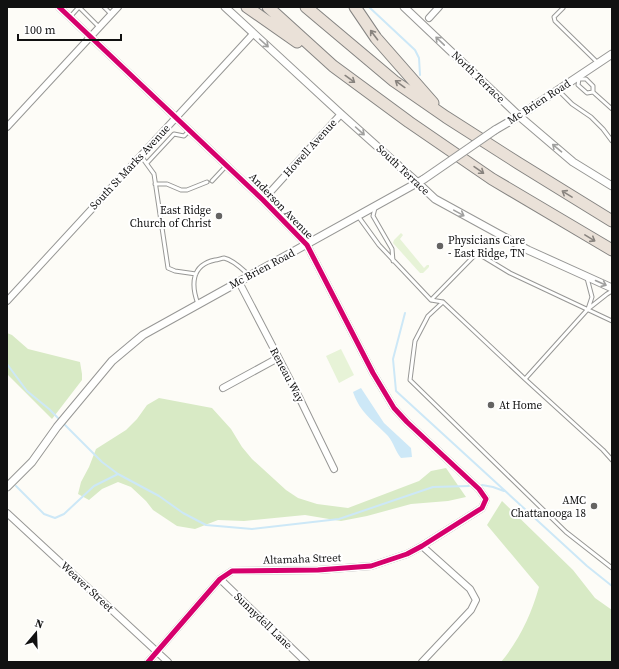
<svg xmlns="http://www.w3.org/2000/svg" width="619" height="669" font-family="'Source Serif 4',serif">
<rect width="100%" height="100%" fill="#fdfcf7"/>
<path fill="#e7f3d7" d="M401,233l2,2 -3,4 24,29 3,-3h2v2l-6,6h-3l-27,-30 1,-3z
M341,349l13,26 -15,8 -13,-27z"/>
<path fill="#d8eac5" d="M7,333l5,2 16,14 52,13 2,12v6l-30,39 -45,-45z
M159,398l53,10 19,21 11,18 10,12 34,31 12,8 19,6 31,4 71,-27 12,-10 15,-3 20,29 -18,4 -37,3 -44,12 -26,5 -36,-6 -61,6 -26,-1 -23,9 -18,-3 -24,-16 -7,-9 -15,-14 -13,-5 -16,7 -13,11 -11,-6 3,-12 8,-15 7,-18 30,-19 11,-11 10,-14z
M502,501l71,69 22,28 17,12v52h-111c19,-23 30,-47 38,-75l-52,-62z"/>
<path fill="#cde8f7" d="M361,388l23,35 27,25 1,9 -11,1c-6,-7 -7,-15 -13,-22 -14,-15 -28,-23 -35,-44z"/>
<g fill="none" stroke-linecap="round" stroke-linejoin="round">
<path stroke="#cde8f7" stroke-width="2" d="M369,7l46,43 4,8 1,17
M405,313l-12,46 3,32 191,175 25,20
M7,364l20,27 22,18 53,53 16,12 41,22 24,17 23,12 46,4 87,-10 94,-32 36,-1
M482,485l11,2 11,4
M16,486l28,28 11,4 9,-4 30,-28 24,-12"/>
<defs>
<path id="service" d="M79,7l20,20
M104,7l7,7
M563,8l-9,9 1,4 43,42
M70,17l9,-10
M578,77l1,2h7l7,7v6
M579,79l-1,6 9,8 6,-1 19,17
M558,90l14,14 19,13 12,12 9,12
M141,156l13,18 14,94 7,3 21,3
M147,163l27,-29 10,2 6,-6
M212,181l15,-16
M155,184h12l14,6h6l20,-8
M375,208l-2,8 19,33 1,12
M358,216l21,29 52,55 12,2 82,77 78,71 9,10
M587,278l5,19 -4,12
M431,300l46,-47 33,20 102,48
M443,302l-15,14 -13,25 -5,39 156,152 46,36
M198,304c-7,-19 -7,-39 17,-44 3,0 7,-2 9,-2 10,2 19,12 26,18
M525,379l63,-70 19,-15 5,-3"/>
<path id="minor" d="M59,7l204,193 44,45 66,128 21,35 13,14 72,67 7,10 -4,9 -60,38 -15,8 -36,12 -53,4 -86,1 -12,8 -72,83
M429,18l10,-11
M7,127l111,-120
M263,200l78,-86
M239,282l60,115 35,72
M7,301l246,-267
M223,388l55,-30
M7,513l161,149
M220,579l86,83
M422,662l49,-52 5,-10 -6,-11 -48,-43"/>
<path id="tertiary" d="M225,7l116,107 77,69 17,16 93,51 84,38
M404,7l115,109 54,46 39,24
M495,130l24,-14 93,-62
M7,487l25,-25 25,-35 55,-66 31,-26 281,-156"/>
<path id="motorway" d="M247,7l50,35
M268,7l65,59 76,56 83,57 120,71
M306,7l88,74 52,36 72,46 94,58
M355,7l21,31 57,65"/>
</defs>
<use href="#service" stroke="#979795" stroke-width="5"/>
<use href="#minor" stroke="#979795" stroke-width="8"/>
<use href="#tertiary" stroke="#979795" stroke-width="9"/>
<use href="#motorway" stroke="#858482" stroke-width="13"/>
<use href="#service" stroke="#fffffe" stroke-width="3"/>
<use href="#minor" stroke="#fffffe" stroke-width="6"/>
<use href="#tertiary" stroke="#fffffe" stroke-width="7"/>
<use href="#motorway" stroke="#eae1d8" stroke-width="11"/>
<defs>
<path id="tertiary-bridge" d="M424,179l71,-49"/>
</defs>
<use href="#tertiary-bridge" stroke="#979795" stroke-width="9" stroke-linecap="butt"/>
<use href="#tertiary-bridge" stroke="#fffffe" stroke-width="7"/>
<defs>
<path id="cycleway" d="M59,7l204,193 44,45 66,128 21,35 13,14 72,67 7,10 -4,9 -60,38 -15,8 -36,12 -53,4 -86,1 -12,8 -72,83"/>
</defs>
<use href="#cycleway" stroke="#fff" stroke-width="8"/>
<use href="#cycleway" stroke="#d6006c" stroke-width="5"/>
</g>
<defs><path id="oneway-shaft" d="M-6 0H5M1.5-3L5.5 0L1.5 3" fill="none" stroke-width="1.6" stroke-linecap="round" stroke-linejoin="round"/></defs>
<g stroke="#88837e">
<use href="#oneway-shaft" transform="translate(374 35) rotate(-127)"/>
<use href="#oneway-shaft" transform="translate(350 79) rotate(36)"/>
<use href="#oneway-shaft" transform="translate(400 84) rotate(-144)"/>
<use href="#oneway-shaft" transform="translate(479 170) rotate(35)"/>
<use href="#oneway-shaft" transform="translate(567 194) rotate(-148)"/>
<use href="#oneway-shaft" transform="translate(590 238) rotate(31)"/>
</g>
<g stroke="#a0a09f">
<use href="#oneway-shaft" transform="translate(440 41) rotate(-136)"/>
<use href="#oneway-shaft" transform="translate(264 43) rotate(42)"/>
<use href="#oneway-shaft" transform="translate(360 131) rotate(42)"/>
<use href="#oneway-shaft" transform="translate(557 148) rotate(-140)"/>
<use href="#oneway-shaft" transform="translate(459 213) rotate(29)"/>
<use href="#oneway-shaft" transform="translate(601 283) rotate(24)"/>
</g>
<g fill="#646362" stroke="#fff" stroke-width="1.5">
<circle cx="219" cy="216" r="4"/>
<circle cx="440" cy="246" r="4"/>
<circle cx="491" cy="405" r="4"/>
<circle cx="594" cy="506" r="4"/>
</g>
<g text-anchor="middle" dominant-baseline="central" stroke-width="4" stroke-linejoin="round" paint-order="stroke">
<g font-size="11" fill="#111" stroke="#fff">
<text transform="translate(478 77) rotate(44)">North Terrace</text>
<text transform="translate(539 102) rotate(-33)">Mc Brien Road</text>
<text transform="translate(310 148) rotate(-48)">Howell Avenue</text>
<text transform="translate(130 167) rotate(-47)">South St Marks Avenue</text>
<text transform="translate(403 170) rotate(43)">South Terrace</text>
<text transform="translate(281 206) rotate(46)">Anderson Avenue</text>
<text transform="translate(262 269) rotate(-28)">Mc Brien Road</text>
<text transform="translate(287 375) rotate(62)">Reneau Way</text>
<text transform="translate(302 559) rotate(-2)">Altamaha Street</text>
<text transform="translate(87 587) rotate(43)">Weaver Street</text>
<text transform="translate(263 621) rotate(44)">Sunnydell Lane</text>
</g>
<g font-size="11" fill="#111" stroke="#fff" text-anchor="end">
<text x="211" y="210">East Ridge<tspan x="211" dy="13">Church of Christ</tspan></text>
<text x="448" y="240" text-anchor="start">Physicians Care<tspan x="448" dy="13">- East Ridge, TN</tspan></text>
<text x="499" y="405" text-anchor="start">At Home</text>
<text x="586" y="500">AMC<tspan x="586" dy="13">Chattanooga 18</tspan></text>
</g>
</g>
<rect width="619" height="669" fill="none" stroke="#111111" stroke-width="16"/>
<g transform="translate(36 633) rotate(19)" stroke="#ffffff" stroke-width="3" paint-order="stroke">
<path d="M0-3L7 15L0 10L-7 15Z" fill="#111111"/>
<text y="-6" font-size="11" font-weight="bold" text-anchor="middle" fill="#111111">N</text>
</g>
<path d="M18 34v6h103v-6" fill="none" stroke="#111111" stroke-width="2"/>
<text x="24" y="34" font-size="12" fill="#111111" stroke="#ffffff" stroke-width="3" paint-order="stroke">100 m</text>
</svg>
